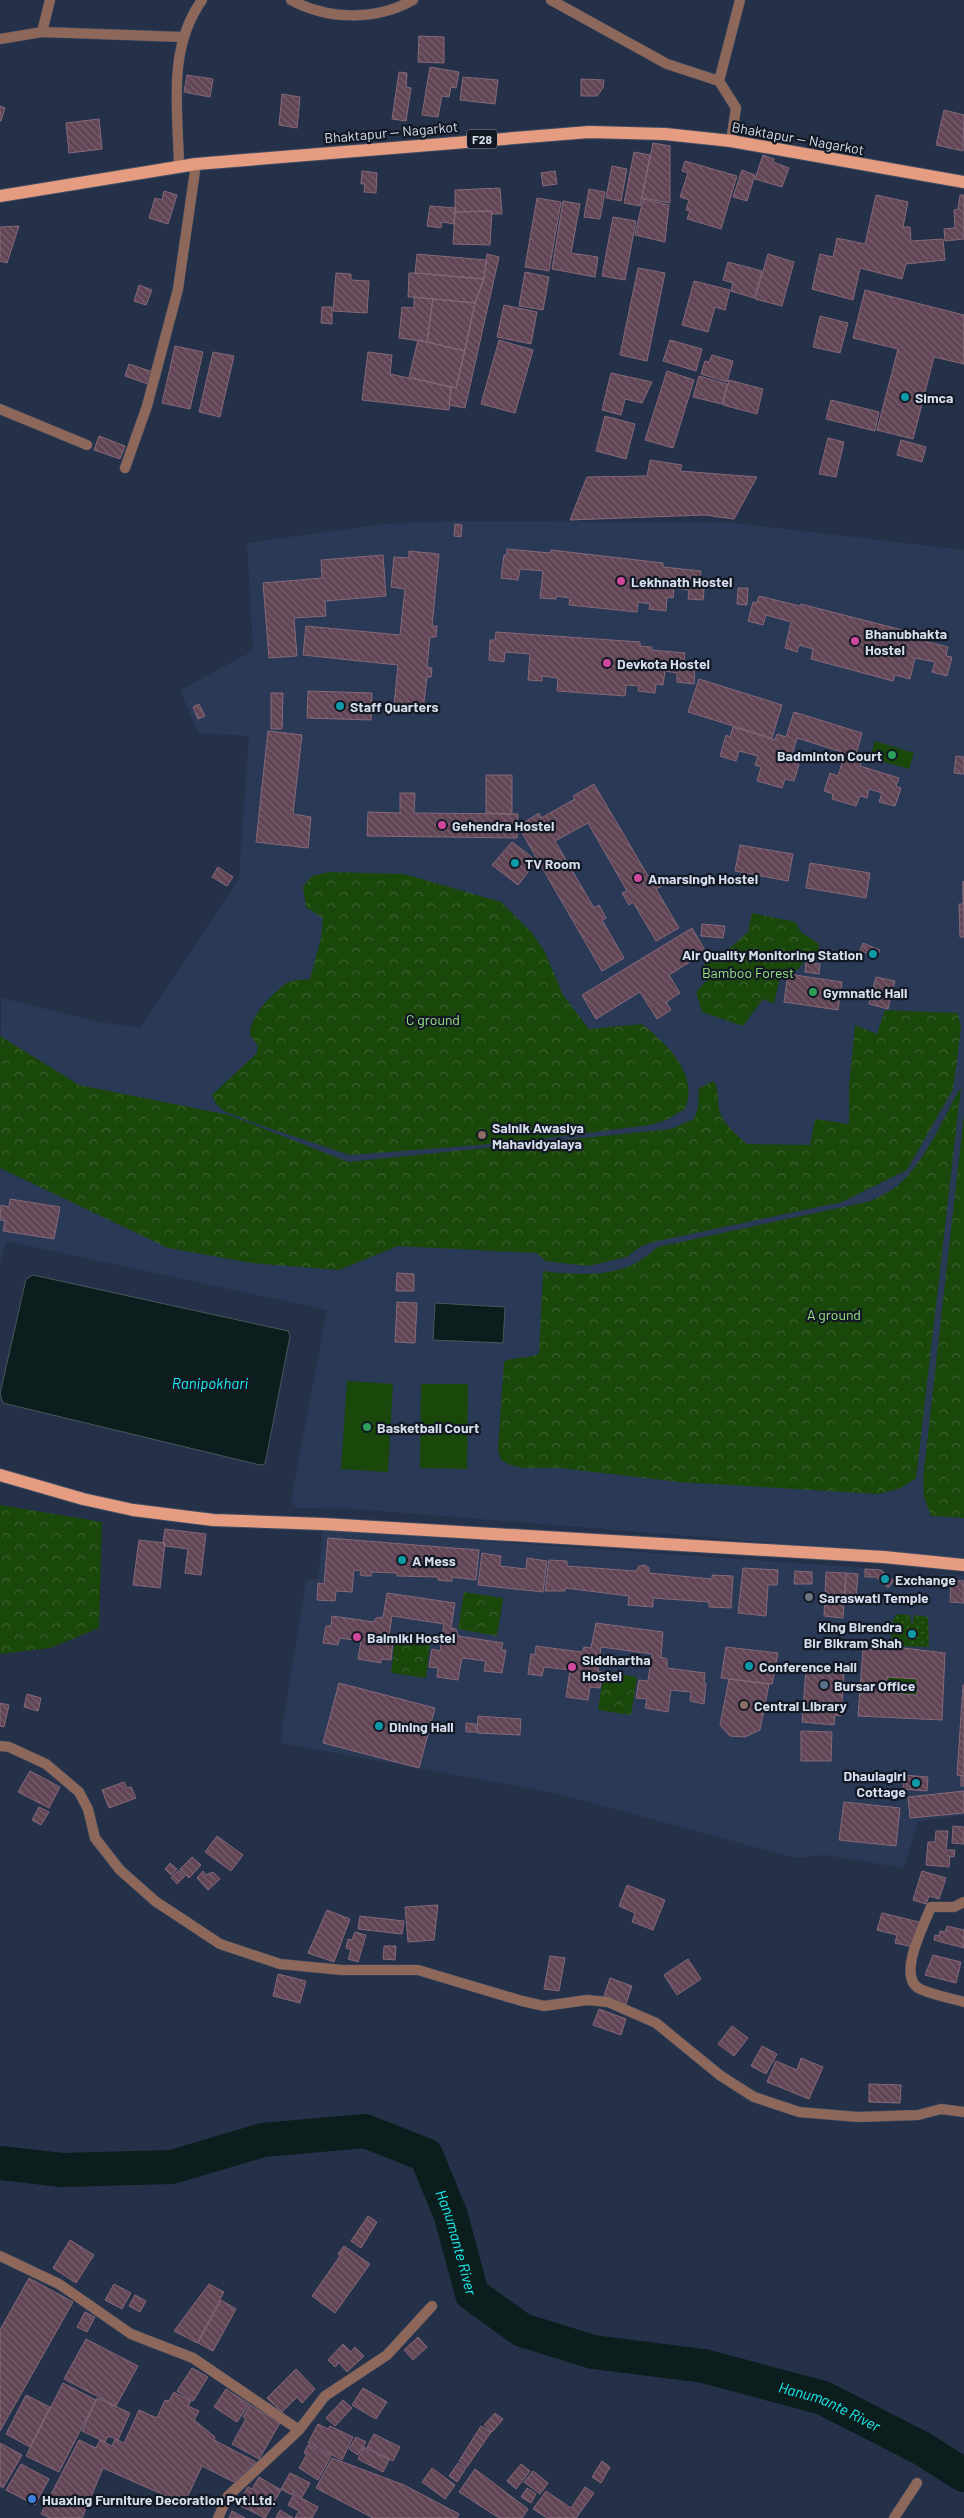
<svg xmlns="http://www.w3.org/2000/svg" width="964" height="2518" font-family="Barlow,sans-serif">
<defs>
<pattern id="grass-dots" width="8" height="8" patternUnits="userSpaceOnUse" patternTransform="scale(1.25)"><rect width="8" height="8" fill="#1a470a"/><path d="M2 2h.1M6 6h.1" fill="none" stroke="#3b612e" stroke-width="1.8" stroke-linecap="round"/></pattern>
<pattern id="forest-crowns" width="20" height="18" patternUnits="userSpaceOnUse" patternTransform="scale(1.25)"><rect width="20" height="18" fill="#1a470a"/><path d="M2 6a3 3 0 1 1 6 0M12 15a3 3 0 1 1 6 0" fill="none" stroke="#3b612e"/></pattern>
<pattern id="building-back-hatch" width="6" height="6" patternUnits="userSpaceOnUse" patternTransform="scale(1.25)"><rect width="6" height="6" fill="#614555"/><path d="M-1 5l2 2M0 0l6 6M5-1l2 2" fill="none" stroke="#775f6e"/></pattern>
</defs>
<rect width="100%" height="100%" fill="#253148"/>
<path fill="#2a3956" d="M460,521l274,2 230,27v1008l-608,-49 -60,-1 -5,-8 36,-190 -321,-69 -6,22 1,-265 98,24 41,6 99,-150 10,-142 -51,-3 -18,-43 73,-39 -6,-108 136,-19z
M323,1530l558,39 16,13 34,2 11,-10 22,2v239l-46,6 -14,47 -79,-13 -30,3 -240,-65 -275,-50 26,-162 12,-2z"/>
<path fill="url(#grass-dots)" d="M896,1614l14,1 1,8h2l1,-8 14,2 1,30 -38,-1 1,-23z
M887,1677l30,2v16l-30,-2z"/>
<path fill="url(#forest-crowns)" d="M329,872l75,2 97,28 31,31 13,19 18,43 26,34 53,-5c26,21 57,50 43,85l-19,11 -16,5 -145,18 -155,12 -96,-32 -30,-12 -8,-7 -4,-9 45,-42 1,-7 -8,-11c-1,-18 22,-42 37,-52 8,-4 15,-3 23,-4l11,-41 2,-20 -17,-11 -3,-20 9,-11z
M752,913l43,9 6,10 18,12 -1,14 -12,2 -9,10 -15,-1 -8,35 -11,-5 -20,27 -41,-14 -6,-20 13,-14 -5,-15 21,-11 23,-20z
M885,1010l73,3 3,16 -8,60 -46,81 -65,32 -185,39 -16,5 -14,11 -39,9 -43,-5 -8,-8 -139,-7 -59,24 -87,-7 -84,-15 -168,-80v-132l79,49 150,30 119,47 323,-33 23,-10 4,-11 1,-20 15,-7c6,12 3,21 6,32 5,12 17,22 27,31l63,1 5,-26 34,5v-37l6,-62 22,9z
M961,1087l-43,375 -2,16 -15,10 -22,6 -199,-12 -121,-14h-35l-14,-3 -9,-5 -3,-11 6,-87c11,-7 24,-1 35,-9l4,-82c30,4 60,6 89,-6 9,-4 18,-12 26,-18l213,-46c7,-4 14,-7 21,-11 30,-21 51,-71 69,-103z
M964,1115v403l-33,-2 -7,-19 -1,-19z
M0,1505l102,17 -3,106 -49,20 -50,6z
M464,1592l39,6 -6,38 -39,-7z
M395,1639l35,5 -4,34 -35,-5z
M604,1672l33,5 -6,38 -33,-5z"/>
<path fill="#1a470a" d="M875,741l39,12 -5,16 -39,-11z
M347,1381l46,3 -5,88 -47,-3z
M421,1384h47l-1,85 -47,-1z"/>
<path fill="#0c1d1d" stroke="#49575c" d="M33,1275l255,56 2,5 -25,128 -5,1 -257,-62 -3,-9 26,-115z
M435,1303l70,4 -2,36 -70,-3z"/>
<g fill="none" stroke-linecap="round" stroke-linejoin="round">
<path stroke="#0c1d1d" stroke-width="34" id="s1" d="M0,2163l62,7 110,-3 91,-27 102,-9 61,24 25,61 21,78 50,36 71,22 111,14 119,32 98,50 43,27"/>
</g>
<path fill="url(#building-back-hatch)" stroke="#856879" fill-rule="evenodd" d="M419,36l25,1v26l-26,-1z
M430,67l29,5 -3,16 -5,-1 -2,10 -7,-1 -4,21 -16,-2z
M399,72l8,1 -1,14 5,1 -5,33 -14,-2z
M187,75l26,4 -3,18 -26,-5z
M463,77l35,3 -3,24 -35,-4z
M581,79l23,1 -1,8 -6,8h-16z
M282,94l18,3 -3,31 -18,-3z
M0,106l5,2 -4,13h-1z
M944,110l20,5 -1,36 -27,-6z
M99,119l3,30 -33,4 -3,-30z
M653,143l17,3v57l-28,-5z
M634,152l16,3 -10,51 -16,-3z
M763,155l11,4 -1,3 16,6 -7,19 -27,-8z
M685,161l52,15 -16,53 -34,-10 3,-8 -4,-1 3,-10 -9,-3 8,-24 -6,-2z
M612,166l15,3 -6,32 -15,-3z
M742,170l13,5 -8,26 -14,-4z
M362,171l15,2 -1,20 -12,-1 1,-8h-4z
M555,171l2,13 -14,2 -2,-13z
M500,188l2,26h-10v-3l-37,1v-22z
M589,189l16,3 -5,27 -16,-2z
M164,191l13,4 -9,29 -19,-6 6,-20 7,2z
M876,195l32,7 -5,25h7l1,14 32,-2 2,21 -39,4 -4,15 -42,-11 -7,32 -41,-11 8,-35 13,3 4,-19 28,6z
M960,195h4v44l-19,2 -1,-12 11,-1 -1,-18 4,-1z
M537,198l24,4 -12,69 -24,-4z
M643,199l26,6 -4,37 -30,-7z
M563,201l17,3 -9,49 27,4 -3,20 -43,-8z
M430,206l25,2 -1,16 -12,-2 -1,6 -14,-2z
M492,211l-2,34 -37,-1 2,-32z
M613,217l23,4 -11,59 -23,-4z
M19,226l-12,37 -7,-2v-34z
M417,254l69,6 -2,19 -69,-6z
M487,254l12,3 -34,151 -16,-3 2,-18 5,1 19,-85 9,-24z
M768,254l26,8 -12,44 -27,-7z
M728,262l34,9 -8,27 -23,-7 2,-8 -10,-3z
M638,268l27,5 -18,88 -27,-6z
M525,272l24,5 -6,33 -24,-4z
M336,273l15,1v6l18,1 -2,32 -34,-2z
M409,273h6l69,6 -9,24 -61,-6h-6z
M694,281l36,9 -5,20 -10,-3 -7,25 -26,-7z
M139,285l13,5 -6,15 -12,-4z
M865,290l99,25v49l-30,-7 -21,82 -36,-9 21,-81 -45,-11z
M414,297l19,2 -6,43 -28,-4 3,-31 12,1z
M433,299l42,4 -10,48 -38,-9z
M504,305l33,7 -6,32 -34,-7z
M322,307h10v17l-11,-1z
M820,316l28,7 -8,30 -27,-6z
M418,340l47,11 -9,37 -47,-11z
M499,340l34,10 -18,63 -34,-9z
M670,340l32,9 -6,22 -33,-10z
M175,346l28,6 -13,57 -28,-6z
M213,352l21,4 -14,61 -21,-5z
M368,352l24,3 -2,19 61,13 -2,23 -87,-10z
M712,355l21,6 -6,21 -26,-8 4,-13 4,1z
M129,364l24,8 -5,12 -23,-8z
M667,371l27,9 -21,68 -28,-8z
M611,373l41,9 -10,21 -17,-4 -4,16 -19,-5z
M699,376l28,8 -5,20 -29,-7z
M729,380l34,9 -6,25 -34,-9z
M831,400l48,12 -4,19 -49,-12z
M605,416l30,8 -9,35 -30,-8z
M99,436l26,10 -5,13 -26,-9z
M828,438l16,4 -8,35 -17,-3z
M901,440l25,7 -4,15 -25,-7z
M650,460l32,5 -2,6 77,6 -23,42 -30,-4 -134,5 17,-43 60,-1z
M455,524l7,1 -1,12 -7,-1z
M507,549l43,4 1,-3 112,13v4l38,4 -1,10 5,1 -2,18 -15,-1 1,-9 -15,-2 -1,10 -6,-1 -1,14 -17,-2 1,-5 -12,-2 -1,10 -68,-7 1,-7 -14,-2v3l-16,-1 3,-27 -23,-2 -2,11 -17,-2 3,-23h3z
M409,551l30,3 -7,72h5l-1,11h-6l-3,30 5,1 -1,9h-4l-4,33 -29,-4 4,-41 -95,-10 3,-29 94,9 5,-46 -14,-2 3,-30 15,1z
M383,555l3,41 -61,5 1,15 -32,2 3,38 -28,2 -6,-75 59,-5 -1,-18z
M738,588h10l-1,17 -10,-1z
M759,596l41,10 1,-2 109,28 -1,5 39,10 -2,9 6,1 -5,19 -15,-4 3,-10 -20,-4 -5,21 -15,-4 -2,6 -82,-22 2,-10 -14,-4 -2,7 -12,-4 6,-26 -25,-7 -3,10 -15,-4 5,-19 4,1z
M496,632l144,10v4l12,1v3l33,3 -1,12 11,1 -1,18 -17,-2v-9l-12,-2 -2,14 -7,-1 -1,9 -17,-2 1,-5 -13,-1 -1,11 -68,-5 1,-13 -16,-2v5l-14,-1 2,-26 -25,-2 -1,10 -15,-2 1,-20h5z
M699,679l83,26 -10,33 -84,-26z
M308,691l64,2 -1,27 -64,-2z
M271,693h12l-1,36h-11z
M199,704l6,12 -7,3 -5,-12z
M794,712l68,21 -7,25 7,2 -2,6 39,12 -3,8 5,2 -6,18 -16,-4 3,-9 -13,-4 -2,9 -7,-2 -4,10 -24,-7 1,-5 -9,-3 6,-18 8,3 7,-23 -48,-15 -7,23 9,3 -5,17 -9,-2 -3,9 -25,-7 4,-14 -6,-2 3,-9 -19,-5 -3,10 -16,-5 6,-21 4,2 3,-10 42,13 2,-6 9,3z
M268,731l34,4 -9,79 18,3 -3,31 -52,-6z
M956,756l8,1v17l-10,-1z
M486,775h26v39l-26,-1z
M594,784l54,92 6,-3 4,6 4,7 -6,3 23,39 -23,13 -23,-39 -4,3 -7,-12 5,-2 -39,-68 -33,18 39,67 5,-3 7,13 -4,2 22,38 -22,13 -84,-145 21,-13 2,5 34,-19 -2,-3z
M400,793h15l-1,20 104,1 -1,24 -150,-2 1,-24 32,1z
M512,842l25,19 -19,24 -26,-20z
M740,845l53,9 -5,27 -53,-10z
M810,863l60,10 -4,25 -60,-10z
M218,867l15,10 -6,9 -15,-9z
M963,881l1,56h-4l-1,-33h4z
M702,924l23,2 -2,12 -22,-2z
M692,928l14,24 -37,23 11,18 -14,9 5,8 -14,9 -17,-27 -44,27 -14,-24z
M863,943l17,7 -4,8 -16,-8z
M806,962l14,2 -1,10 -14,-2z
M788,974l54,8 -4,28 -54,-8z
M876,977l19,4 -7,28 -19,-5z
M10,1199l50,8 -6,32 -51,-8 2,-10 -5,-1 1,-15 8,2z
M397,1273l17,1v17h-18z
M397,1302l20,1 -2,40 -20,-1z
M165,1529l41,5 -5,41 -16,-2 3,-24 -23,-3 -2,-4z
M328,1538l151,12 -3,30 -24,-3v4h-7l-7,-1v-3l-41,-1v-3l-25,-1 -1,4h-6l-5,-1 1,-4 -7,-1 -2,22 -16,-1 -1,10 -18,-1 1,-17 6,1z
M139,1540l26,3 -5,45 -27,-3z
M482,1553l19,3 -1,10 26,3 1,-11 20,3 -4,31 -65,-7z
M549,1560l18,1v5l69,5 3,-5 6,-1 4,3v5l63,6v-4l21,1 -2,32 -22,-1v-5l-56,-4v9l-25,-2 1,-9 -64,-8v3h-20z
M743,1568l35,2 -1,15h-9l-2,31 -28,-3z
M865,1569l16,1 13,11 -6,7 -12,-11h-11z
M795,1571l17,1v12h-18z
M826,1572l20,1 -3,45 -19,-2z
M846,1573l12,1 -2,24 -11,-1z
M951,1580l13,1v22l-14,-1z
M387,1593l68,10 -4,25 5,1 2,7 45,7 -2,7h5l-4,23 -18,-2 2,-10 -24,-3 -4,22 -21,-3 1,-9 -9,-1 3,-18 8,2 4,-27 -52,-8 -4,26h5l-2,18 -10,-1v4l-23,-4 3,-18 -21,-3 -2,7 -15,-2 3,-17h5l1,-10 42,6 2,-4 7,-1z
M596,1623l67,9 -2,25 6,2v9l38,5 -1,10h2l-2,21 -14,-3 1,-9 -20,-2 -3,22 -23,-4 2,-9 -11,-1 3,-18 9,1 4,-27 -51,-7 -3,24 4,1 -2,16 -10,-1 -2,13 -22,-3 4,-27 -26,-3 -2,9 -14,-2 3,-20 4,1 1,-9 46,6 2,-5 7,1z
M726,1647l52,6 -6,31 -51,-6z
M896,1647l49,6 -3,67 -84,-4 5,-67 21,1 12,-1zM887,1677l30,2v16l-30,-2z
M806,1669l38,3 -3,44 -6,-1 -1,10 -32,-3z
M729,1679l40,5 -9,46 -15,7 -15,-1 -10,-11z
M339,1683l96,25 -16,60 -96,-25z
M963,1685h1v91l-7,-1z
M27,1694l14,4 -3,13 -14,-4z
M0,1703l9,2 -5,22 -4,-1z
M478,1716l43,3 -1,16 -43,-2z
M466,1723l10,1v8h-10z
M801,1731l31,1 -1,29h-30z
M30,1771l30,16 -11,21 -31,-16z
M904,1775l24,2 -1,14 -24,-2z
M961,1776h3v10h-3z
M124,1782l3,6 4,-1 5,11 -27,10 -7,-18z
M964,1791v22l-54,5 -2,-21z
M844,1802l56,6 -4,38 -57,-6z
M39,1807l10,5 -8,13 -9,-5z
M953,1826l11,1v17l-12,-1z
M936,1831h12l-2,19h9l-1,7 -4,-1 -1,11 -23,-2 2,-23h7z
M217,1836l26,19 -12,16 -26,-19z
M192,1857l9,8 -12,13 -9,-9z
M170,1863l7,6 -6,6 -6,-6z
M179,1870l6,6 -8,8 -6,-7z
M203,1871l3,4 7,-3 7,7 -12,11 -11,-12z
M922,1871l24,7 -7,21 -10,-3 -3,8 -13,-4z
M627,1885l38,15 -12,30 -21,-8 3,-9 -16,-7z
M438,1905l-4,35 -26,2 -3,-35z
M327,1910l23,9 -16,43 -26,-9z
M882,1913l37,9 -6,25 -18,-4 2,-8 -20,-5z
M360,1916l44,5 -2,13 -44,-5z
M947,1926l17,4v18l-30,-8 1,-5 4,1 1,-5 5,1z
M355,1932l11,3 -8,27 -10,-3 3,-9 -5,-2 2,-9 4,1z
M384,1946h12l-1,14 -12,-1z
M933,1955l28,7 -5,21 -31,-8z
M550,1956l15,2 -6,33 -15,-2z
M688,1959l13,20 -24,16 -13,-20z
M278,1974l28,7 -6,22 -27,-7z
M610,1978l22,8 -6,18 -22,-8z
M599,2009l27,10 -5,16 -28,-10z
M732,2026l16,12 -14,18 -16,-12z
M762,2046l15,8 -11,20 -15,-8z
M801,2058l22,9 -14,32 -42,-17 9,-21 21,9z
M869,2084l32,1 -1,18 -31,-1z
M368,2216l9,6 -16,26 -10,-7z
M70,2240l24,15 -18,28 -23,-15z
M344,2246l26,18 -35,49 -23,-17 28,-40 -2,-2z
M29,2278l44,24 -73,129v-101z
M114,2284l17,9 -9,16 -17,-9z
M209,2284l15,8 -27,51 -23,-12z
M135,2295l11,6 -6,11 -11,-6z
M221,2300l15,9 -23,42 -15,-8z
M85,2312l10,5 -8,15 -10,-5z
M418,2337l9,10 -14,13 -9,-10z
M86,2339l52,27 -22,40 -52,-27z
M343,2344l8,8 4,-5 9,9 -17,16 -8,-9 -4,4 -7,-7z
M192,2368l16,9 -15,24 -16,-10z
M296,2369l19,20 -13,14 -5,-6 -15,15 -15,-14z
M63,2383l33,17 -37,72 -33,-16z
M363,2388l24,14 -11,17 -24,-14z
M226,2389l23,15 -12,18 -23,-15z
M174,2392l17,9 -3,5 11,5 -5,9 21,17 -1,3 42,22 -22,20 -32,-16 -18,38 -81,-36 -21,50h-32l-9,-4 38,-74 17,8 4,-8 12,6 3,-7 9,4 15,-33 18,8 8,-18 4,1z
M26,2395l24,12 -20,40 -24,-13z
M97,2398l33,15 -12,27 -10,-4 -3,6 -23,-11z
M343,2400l9,8 -17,18 -9,-8z
M250,2405l30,18 -21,36 -27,-15 14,-25 -3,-2z
M495,2413l8,6 -11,13 -8,-7z
M318,2424l10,5 2,-3 23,11 -11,23 -34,-17z
M481,2426l10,6 -24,35 -8,-6z
M374,2434l26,13 -7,14 -26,-14z
M356,2437l10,5 -8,13 -9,-6z
M0,2443l22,12 -19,33 -3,-2z
M308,2445l23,11 -13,24 -19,-12 8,-14 -3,-1z
M364,2447l25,13 -6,12 -25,-13z
M332,2458l72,27 55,29 -2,4h-84l-57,-30z
M602,2461l8,6 -9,16 -9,-6z
M458,2463l8,5 -9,14 -8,-6z
M21,2464l28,15 -14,26 -29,-15z
M521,2464l9,7 -14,18 -9,-8z
M432,2468l23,17 -10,14 -23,-17z
M475,2469l53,40 -6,9h-23l-40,-26z
M533,2471l15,12 -8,11 -16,-12z
M290,2473l20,10 -8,14 -8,-5 -2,3 -11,-6z
M259,2477l22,13 -16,28 -28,-14 11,-17 4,2z
M585,2487l9,6 -18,25h-29l-14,-9 13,-18 25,17z
M527,2488l9,6 -5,9 -10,-6z
M294,2494l24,13 -6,11h-17l4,-7 -11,-6z
M280,2510l13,8h-17z
M232,2511l13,7h-16z"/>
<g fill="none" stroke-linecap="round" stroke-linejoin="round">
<defs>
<path id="street" d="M291,0c37,20 85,21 122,0
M551,0l116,64 52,17
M42,32l8,-32
M0,39l42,-7 140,5
M731,141l5,-33 -17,-27 21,-81
M179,167c-1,-58 -12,-118 23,-167
M0,409l87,36
M125,468l22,-62 31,-117 18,-125
M0,1746l9,1 37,17 33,28 9,17 7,29 25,32 35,31 65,43 60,20 62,6h76l104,31 22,5 43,-6 21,2 48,21 65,53 33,21 45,15 59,5 60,-2 23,-6 23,3
M964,1902l-10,5h-23c-7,18 -35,70 -11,82 13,6 30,9 44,13
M0,2256l59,28 72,50 62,24 106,72
M218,2518l10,-22 71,-66 26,-34 62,-41 45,-49
M894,2518l23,-35"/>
<path id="primary" d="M0,196l196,-32 393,-32 76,2 66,7 233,41
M0,1475l83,24 50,11 80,10 111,4 560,33 80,8"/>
</defs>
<use href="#street" stroke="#414d63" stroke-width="11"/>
<use href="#primary" stroke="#414d63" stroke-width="14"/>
<use href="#street" stroke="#8c675a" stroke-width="10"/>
<use href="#primary" stroke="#e69c80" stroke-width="12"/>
</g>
<g fill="#0f9aa8" stroke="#131924" stroke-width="2">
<circle cx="905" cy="397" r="5"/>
<circle cx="340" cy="706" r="5"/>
<circle cx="515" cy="863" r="5"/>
<circle cx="873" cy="954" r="5"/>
<circle cx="402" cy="1560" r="5"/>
<circle cx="885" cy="1579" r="5"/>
<circle cx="912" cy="1634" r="5"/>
<circle cx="749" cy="1666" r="5"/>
<circle cx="379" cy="1726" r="5"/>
<circle cx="916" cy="1783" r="5"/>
</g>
<g fill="#d1479c" stroke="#131924" stroke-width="2">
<circle cx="621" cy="581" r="5"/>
<circle cx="855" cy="641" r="5"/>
<circle cx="607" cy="663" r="5"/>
<circle cx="442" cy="825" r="5"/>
<circle cx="638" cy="878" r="5"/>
<circle cx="357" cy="1637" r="5"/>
<circle cx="572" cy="1667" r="5"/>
</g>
<g fill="#2e9e5b" stroke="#131924" stroke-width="2">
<circle cx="892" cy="755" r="5"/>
<circle cx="813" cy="992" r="5"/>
<circle cx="367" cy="1427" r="5"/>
</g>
<g fill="#8d6e63" stroke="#131924" stroke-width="2">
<circle cx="482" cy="1135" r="5"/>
<circle cx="744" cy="1705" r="5"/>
</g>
<circle fill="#6b7280" stroke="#131924" stroke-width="2" cx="809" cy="1597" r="5"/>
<circle fill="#5c6f8a" stroke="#131924" stroke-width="2" cx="824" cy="1685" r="5"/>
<circle fill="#3f7fe0" stroke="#131924" stroke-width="2" cx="32" cy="2499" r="5"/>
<g text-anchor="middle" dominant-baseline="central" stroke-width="4.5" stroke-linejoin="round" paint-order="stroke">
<rect fill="#131924" stroke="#9ca3b1" stroke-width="1" x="467" y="129.5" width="30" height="19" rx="4"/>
<g font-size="12" font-weight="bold" fill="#d6deee">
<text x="482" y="139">F28</text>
</g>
<g font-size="14" fill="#d6deee" stroke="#131924">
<text transform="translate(391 132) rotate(-5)">Bhaktapur — Nagarkot</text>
<text transform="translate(798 138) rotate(10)">Bhaktapur — Nagarkot</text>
</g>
<g font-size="14" font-weight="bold" fill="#d6deee" stroke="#131924" text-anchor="start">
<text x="915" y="397">Simca</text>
<text x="631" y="581">Lekhnath Hostel</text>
<text x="865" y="633">Bhanubhakta<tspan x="865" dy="16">Hostel</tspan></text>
<text x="617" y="663">Devkota Hostel</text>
<text x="350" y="706">Staff Quarters</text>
<text x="882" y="755" text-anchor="end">Badminton Court</text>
<text x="452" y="825">Gehendra Hostel</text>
<text x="525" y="863">TV Room</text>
<text x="648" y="878">Amarsingh Hostel</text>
<text x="863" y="954" text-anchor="end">Air Quality Monitoring Station</text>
<text x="823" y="992">Gymnatic Hall</text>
<text x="492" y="1127">Sainik Awasiya<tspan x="492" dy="16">Mahavidyalaya</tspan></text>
<text x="377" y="1427">Basketball Court</text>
<text x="412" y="1560">A Mess</text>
<text x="895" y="1579">Exchange</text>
<text x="819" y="1597">Saraswati Temple</text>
<text x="902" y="1626" text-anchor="end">King Birendra<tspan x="902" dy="16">Bir Bikram Shah</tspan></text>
<text x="367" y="1637">Balmiki Hostel</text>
<text x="582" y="1659">Siddhartha<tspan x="582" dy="16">Hostel</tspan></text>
<text x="759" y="1666">Conference Hall</text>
<text x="834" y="1685">Bursar Office</text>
<text x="754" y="1705">Central Library</text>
<text x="389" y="1726">Dining Hall</text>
<text x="906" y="1775" text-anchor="end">Dhaulagiri<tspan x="906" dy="16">Cottage</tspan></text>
<text x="42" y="2499">Huaxing Furniture Decoration Pvt.Ltd.</text>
</g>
<g font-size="14" fill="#98e284" stroke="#131924">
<text x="748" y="972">Bamboo Forest</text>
<text x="433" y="1019">C ground</text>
<text x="834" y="1314">A ground</text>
</g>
<g font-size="15" font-style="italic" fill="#1af0f1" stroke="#131924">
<text x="210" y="1383">Ranipokhari</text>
<text stroke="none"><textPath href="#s1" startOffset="528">Hanumante River</textPath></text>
<text stroke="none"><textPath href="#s1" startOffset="962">Hanumante River</textPath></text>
</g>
</g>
</svg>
